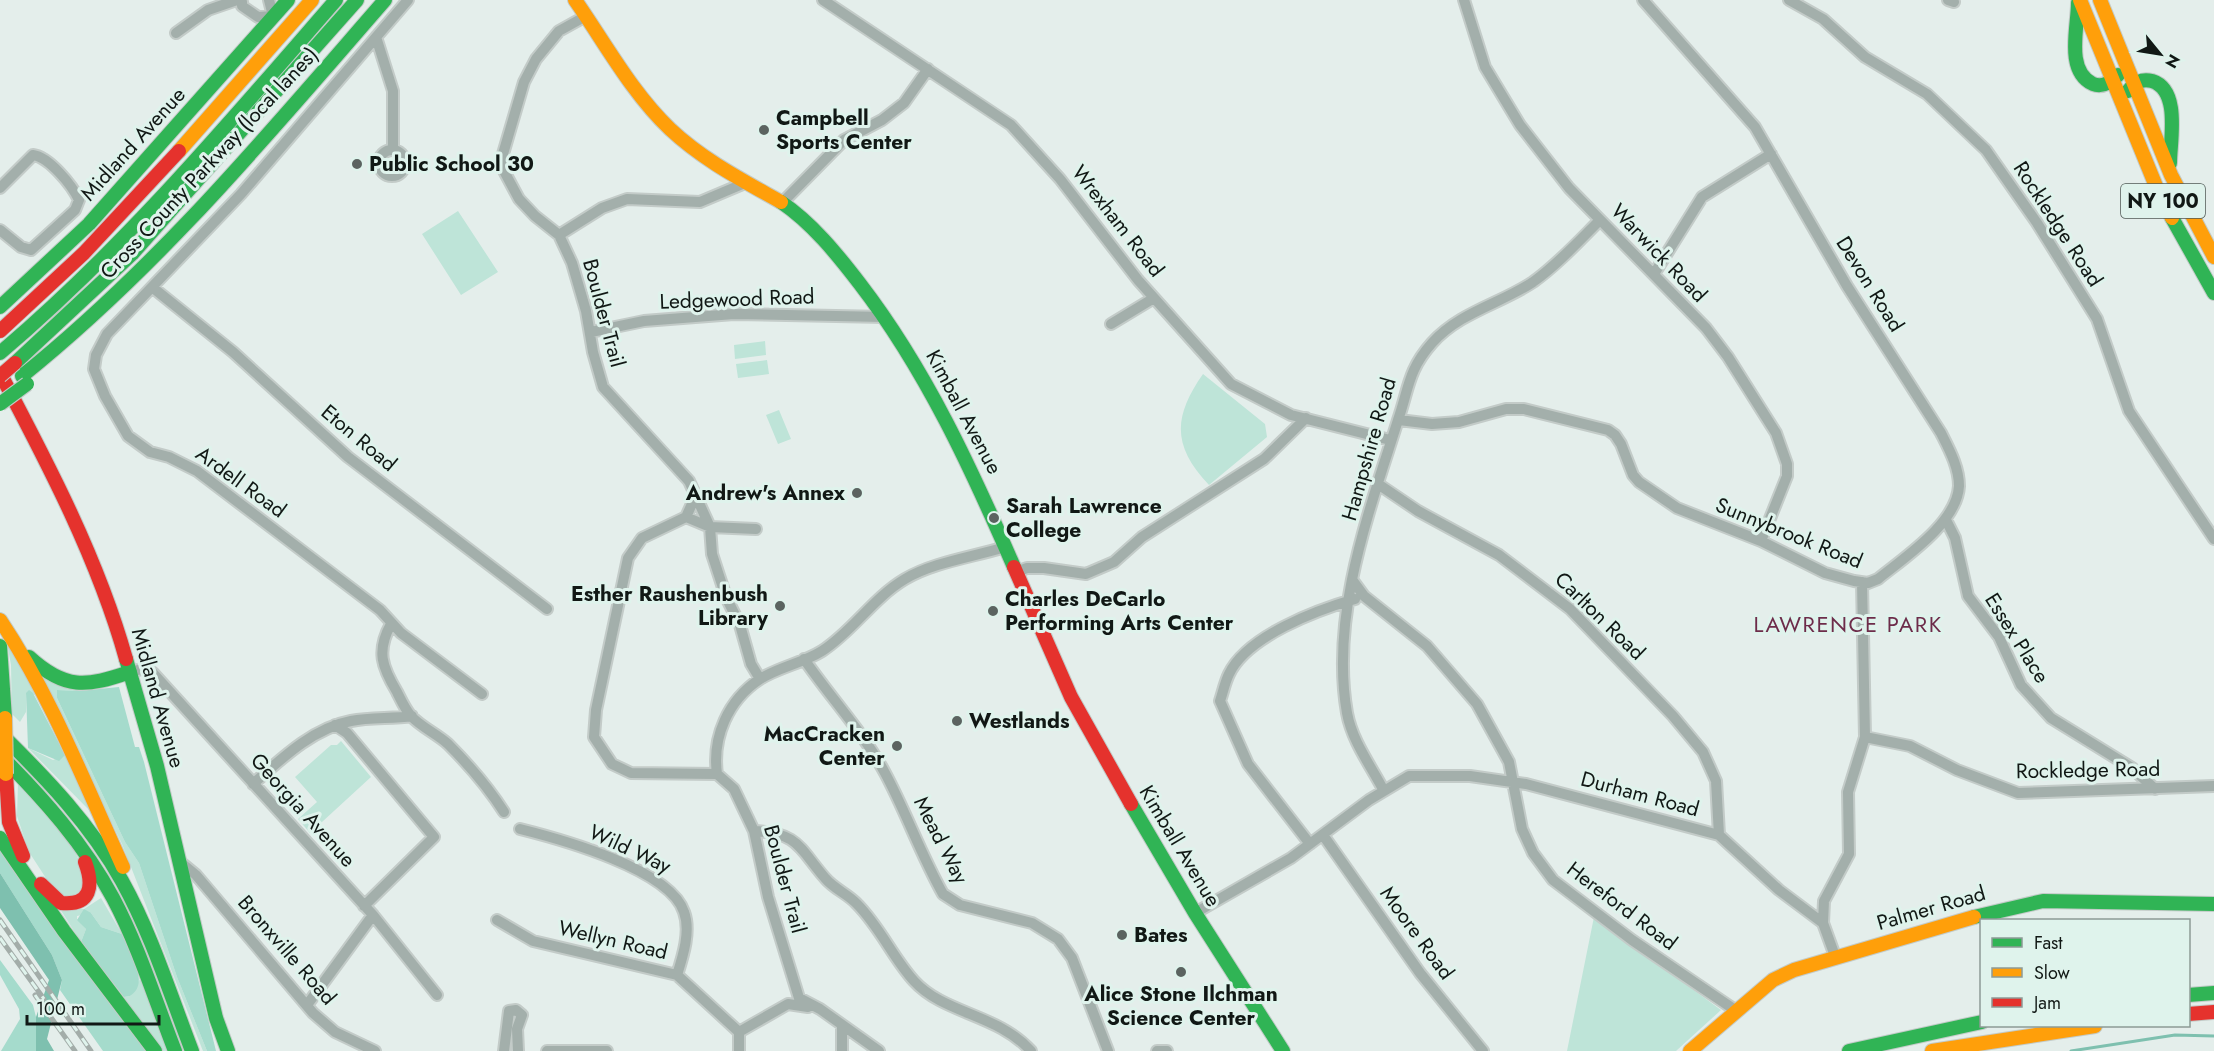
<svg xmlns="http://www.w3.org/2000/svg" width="2214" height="1051" font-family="Jost,sans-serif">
<rect width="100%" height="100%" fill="#e4eeeb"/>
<path fill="#bee4d8" d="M458,211l40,61 -37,23 -39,-61z
M765,341l1,14 -31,4 -1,-14z
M767,360l2,14 -31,4 -2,-14z
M1203,374l62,50 2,13 -58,48c-37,-39 -36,-68 -6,-111z
M779,410l12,29 -13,5 -12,-29z
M6,637l34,59 -14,-3v19l-6,10 -8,-8 -1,-49z
M38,670l41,21 -22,-1v8l68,144 14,21 38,114 30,74h-4l-81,-207z
M341,741l30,36 -61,56 -12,-14 19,-17 -22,-25 36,-32h6z
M28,748l25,12 12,-5 25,56z
M18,783c25,29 66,64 68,104l-16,11 -15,-6 -26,-40 -12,-36z
M101,898l21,36 -21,-7 -10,-14 -14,3v3l9,10 -5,13 -21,-33h24z
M1594,917l127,93 -45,41h-109z
M140,979l28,72h-6l-38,-54 6,-1z"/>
<path fill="#a5dbcc" d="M119,687l16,60h4l5,15 72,289h-9l-30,-74 -38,-114 -14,-21 -68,-144v-8l22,1z
M29,690l4,3 32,62 -6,6 -31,-13 -2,-55z
M0,848l148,203h-45l-43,-61 2,-10 -10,-25 -52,-82z
M84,909l7,4 10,14 21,7c7,17 29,49 8,62l-6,1 -43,-55 5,-13 -9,-9z
M0,960l33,45 3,12v34h-35l19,-32 -1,-10 -19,-34z"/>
<path fill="#7ec0af" d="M0,873l52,82 10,25 -15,59 7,12h-18v-34l13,-37 -49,-72z"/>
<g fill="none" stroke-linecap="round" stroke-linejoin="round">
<path stroke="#7ec0af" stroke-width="3" d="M2071,1051l104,-16 39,1"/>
<defs>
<path id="street" d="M408,0l-167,194 -134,140 -11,21 -2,14 11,27 23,40 22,16 19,5 28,14 183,139 21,23 81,61
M823,0l188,125 49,54 78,101 93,104 60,31 99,25
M1464,0l21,67 35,58 49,63 137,140 22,29 48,76 11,31v12l-26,65
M1789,0l34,19 42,38 62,37 59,56 51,73 60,96 32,92 85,128
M1948,0l6,2
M242,2v4l16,11 15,-1 -4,-16
M586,16l-27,15 -23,28 -12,23 -21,72 1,17 15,28 16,17 24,19 13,28 14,48 7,41 10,35 86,94 21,46 2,27 14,43 14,28 11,39 9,15
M176,33l32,-23 29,-10
M376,37l17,54v59
M379 163a13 13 0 1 1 26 0a13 13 0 1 1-26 0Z
M0,188l33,-33c16,2 39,30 46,45l-4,10 -44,40 -10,-3 -21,-17
M782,203l62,-63 38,-20 22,-17 24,-34
M559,235l43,-27 25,-9 73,3 45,-19
M1654,274l48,-77 69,-43
M152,287l81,65 115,105 199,152
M1111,324l43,-26
M591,332l53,-11 90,-7 151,3
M1399,420l33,4 27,-2 47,-13h18l84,21 7,5 6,9 12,31 6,7 38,26 84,33 64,32 29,8 14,2 10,-4c27,-22 79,-56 81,-93 0,-19 -10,-37 -18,-53l-94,-147 -92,-159 -112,-127
M1378,484l40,27 81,44 71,54 103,107 30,36 13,29 3,54
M696,495l-10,22 -44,21 -14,20 -32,152 -2,27 18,27 19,9 86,1
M686,517l24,10 46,2
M1946,520l9,18 13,58 31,41 22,48 30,33 81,50 23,21
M1016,572l11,-4h17l42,6 28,-12 28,-25 122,-78 42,-41
M1353,581l11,15 63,50 50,58 32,58 13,67 11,24 20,27 79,60 103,70
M391,624c-15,27 -9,43 6,68 4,8 8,17 14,24 10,11 26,18 37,28 21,21 40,43 56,68
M804,659c26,38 59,73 81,114 21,39 36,82 58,121l17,11 72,18 26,16 14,19 36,93
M130,672l16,-4 7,5 220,242 64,80
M335,725l12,8 87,104 -70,69
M1865,737l45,9 47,24 61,23 196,-7
M253,784c28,-25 60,-56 98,-63 20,-4 41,-2 61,-5
M1384,791c-13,-25 -32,-50 -37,-78 -17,-98 22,-201 51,-293 11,-32 10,-50 34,-77 28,-31 68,-39 101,-61 24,-17 46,-41 67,-62
M520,829c40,10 150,40 164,83 7,19 -1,44 -7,63
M754,831c45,2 45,17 71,47 9,11 23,16 32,26 23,23 36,54 57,77 30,33 84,33 117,70
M1323,835l97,138 63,78
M1310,844l-62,-80 -28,-63c3,-9 5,-19 9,-27 18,-38 88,-64 126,-75
M179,861l17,14 117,138 22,19 40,19
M1195,913l96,-55 78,-58 40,-24h61l56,8 193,51 60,55 44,33 12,33
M497,920l36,21 144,34 62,57
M1823,923l1,-22 25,-47 -1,-62 17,-55 -3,-155
M307,1005l66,-90
M842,1026v25
M739,1032l49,-28 20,3
M504,1051l5,-40 7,-1 6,5 -5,14 1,22
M547,1051h60
M739,1051v-19
M879,1051l-59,-42 -21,-11 -31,-101 -14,-66 -20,-42 -17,-15c-5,-37 11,-74 43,-95 19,-12 43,-16 62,-28 31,-20 51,-53 83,-72 29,-17 68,-22 100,-32
M1157,1051h10"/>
<path id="fast" d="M2078,3c0,24 -13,68 15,81 10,4 18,-2 25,-9
M2128,91c7,-8 13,-13 24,-10 29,9 18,60 18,82
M781,202c31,21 56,52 79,82 66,86 111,184 154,283
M2172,218l42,75
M0,307l89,-83 199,-224
M0,353c125,-106 229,-230 336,-353
M15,363l117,-109 225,-254
M22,376c137,-110 248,-244 363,-376
M0,646l5,72
M29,657c36,33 57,30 101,15
M126,659l31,107 59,252 12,33
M0,733c46,45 91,92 122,148 30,54 48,113 70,170
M0,755c43,43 84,89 113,143 26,49 42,102 62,153
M1131,804l64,109 88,138
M0,838l64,93 91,120
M1974,917l69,-16 171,3
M2188,995l26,-2
M1849,1051l133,-29"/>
<path id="slow" d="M575,0c30,43 57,93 95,129 33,31 72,51 111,73
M2080,0l80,196 12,22
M2100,0l71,175 43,82
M179,151l133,-151
M0,620c51,76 85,164 123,247
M1690,1051l83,-71 21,-10 180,-53
M1932,1051l163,-25"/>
<path id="jam" d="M0,331l84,-78 95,-102
M0,373c48,91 98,186 126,286
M1014,567l57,130 60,107
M6,774l3,48 14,34
M41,884l20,19c30,3 33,-17 24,-41
M2188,1014l26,-2"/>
</defs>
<use href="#street" stroke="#c3cbc8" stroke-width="14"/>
<use href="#fast" stroke="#c3cbc8" stroke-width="16"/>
<use href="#slow" stroke="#c3cbc8" stroke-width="16"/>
<use href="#jam" stroke="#c3cbc8" stroke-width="16"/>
<use href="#street" stroke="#a3afab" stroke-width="10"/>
<use href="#fast" stroke="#30b455" stroke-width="14"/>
<use href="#slow" stroke="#ff9f0a" stroke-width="14"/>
<use href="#jam" stroke="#e5322d" stroke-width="14"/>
<defs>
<path id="rail" d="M0,920l91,131
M0,938l44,61
M35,995l40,56"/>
</defs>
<use href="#rail" stroke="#a3ada9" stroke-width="5"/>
<use href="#rail" stroke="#dff3ec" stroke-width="3" stroke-dasharray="9" stroke-linecap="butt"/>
<defs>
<path id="fast-bridge" d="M0,404l27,-20"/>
<path id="slow-bridge" d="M5,718l1,56"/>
<path id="jam-bridge" d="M0,376l15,-13"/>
</defs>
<use href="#fast-bridge" stroke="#c3cbc8" stroke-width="16" stroke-linecap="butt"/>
<use href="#slow-bridge" stroke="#c3cbc8" stroke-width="16" stroke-linecap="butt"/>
<use href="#jam-bridge" stroke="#c3cbc8" stroke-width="16" stroke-linecap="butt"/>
<use href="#fast-bridge" stroke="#30b455" stroke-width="14"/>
<use href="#slow-bridge" stroke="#ff9f0a" stroke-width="14"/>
<use href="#jam-bridge" stroke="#e5322d" stroke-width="14"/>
</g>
<g fill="#5b6360" stroke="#dff3ec" stroke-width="2">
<circle cx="764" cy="130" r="6"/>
<circle cx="357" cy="164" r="6"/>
<circle cx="857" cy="493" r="6"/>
<circle cx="994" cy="518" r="6"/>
<circle cx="780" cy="606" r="6"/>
<circle cx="993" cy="611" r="6"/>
<circle cx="957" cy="721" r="6"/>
<circle cx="897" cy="746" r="6"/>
<circle cx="1122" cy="935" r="6"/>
<circle cx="1181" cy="972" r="6"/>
</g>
<g text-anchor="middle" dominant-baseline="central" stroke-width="6" stroke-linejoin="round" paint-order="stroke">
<rect fill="#dff3ec" stroke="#4f5a56" stroke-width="1.5" x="2121" y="184" width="84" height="34" rx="4.5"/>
<g font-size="20" font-weight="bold" fill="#111815">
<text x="2163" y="201">NY 100</text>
</g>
<g font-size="21" font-weight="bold" fill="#111815" stroke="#dff3ec" text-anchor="start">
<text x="776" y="118">Campbell<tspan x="776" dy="24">Sports Center</tspan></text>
<text x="369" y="164">Public School 30</text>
<text x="845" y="493" text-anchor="end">Andrew's Annex</text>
<text x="1006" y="506">Sarah Lawrence<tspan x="1006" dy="24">College</tspan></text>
<text x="768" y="594" text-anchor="end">Esther Raushenbush<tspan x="768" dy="24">Library</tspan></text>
<text x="1005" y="599">Charles DeCarlo<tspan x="1005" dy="24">Performing Arts Center</tspan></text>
<text x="969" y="721">Westlands</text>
<text x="885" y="734" text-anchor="end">MacCracken<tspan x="885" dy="24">Center</tspan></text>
<text x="1134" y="935">Bates</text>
<text x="1181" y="994" text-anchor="middle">Alice Stone Ilchman<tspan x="1181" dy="24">Science Center</tspan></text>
</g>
<g font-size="21" fill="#111815" stroke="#dff3ec">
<text transform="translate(133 144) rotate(-48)">Midland Avenue</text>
<text transform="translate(209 163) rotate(-47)">Cross County Parkway (local lanes)</text>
<text transform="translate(1118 221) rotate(52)">Wrexham Road</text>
<text transform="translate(2058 224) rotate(57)">Rockledge Road</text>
<text transform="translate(1659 253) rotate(46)">Warwick Road</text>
<text transform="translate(1870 284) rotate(58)">Devon Road</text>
<text transform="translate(737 299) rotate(-2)">Ledgewood Road</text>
<text transform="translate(604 313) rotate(75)">Boulder Trail</text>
<text transform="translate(964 412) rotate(62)">Kimball Avenue</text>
<text transform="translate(359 438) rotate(40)">Eton Road</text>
<text transform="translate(1369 449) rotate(-74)">Hampshire Road</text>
<text transform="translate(241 482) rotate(36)">Ardell Road</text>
<text transform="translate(1789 533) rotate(22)">Sunnybrook Road</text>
<text transform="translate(1600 616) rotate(44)">Carlton Road</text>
<text transform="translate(2017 638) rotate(58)">Essex Place</text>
<text transform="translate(158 698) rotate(74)">Midland Avenue</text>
<text transform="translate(2088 770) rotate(-1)">Rockledge Road</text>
<text transform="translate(1640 794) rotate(15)">Durham Road</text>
<text transform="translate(303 810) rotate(48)">Georgia Avenue</text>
<text transform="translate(941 840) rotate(63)">Mead Way</text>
<text transform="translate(1180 846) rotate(59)">Kimball Avenue</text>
<text transform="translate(630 849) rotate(25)">Wild Way</text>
<text transform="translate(785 879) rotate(75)">Boulder Trail</text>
<text transform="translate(1622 906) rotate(37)">Hereford Road</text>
<text transform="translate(1931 908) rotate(-16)">Palmer Road</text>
<text transform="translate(1417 933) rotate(54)">Moore Road</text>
<text transform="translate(613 940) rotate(13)">Wellyn Road</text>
<text transform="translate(287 950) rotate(49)">Bronxville Road</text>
</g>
<g font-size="22" letter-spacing="1.5" fill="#6d2c4a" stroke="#dff3ec">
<text x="1848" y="624">LAWRENCE PARK</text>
</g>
</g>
<rect x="1980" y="919" width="210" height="108" fill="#dff3ec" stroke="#8d9b96" stroke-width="1.5"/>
<rect x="1992" y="938" width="30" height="9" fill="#30b455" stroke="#8d9b96" stroke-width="1.5"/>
<text x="2034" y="949" font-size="18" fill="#111815">Fast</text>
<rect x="1992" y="968" width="30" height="9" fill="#ff9f0a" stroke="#8d9b96" stroke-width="1.5"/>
<text x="2034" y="979" font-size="18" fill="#111815">Slow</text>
<rect x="1992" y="998" width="30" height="9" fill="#e5322d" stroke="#8d9b96" stroke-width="1.5"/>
<text x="2034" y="1009" font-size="18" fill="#111815">Jam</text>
<g transform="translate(2160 54) rotate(120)" stroke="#dff3ec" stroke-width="4.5" paint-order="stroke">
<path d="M0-4.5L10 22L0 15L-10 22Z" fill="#111815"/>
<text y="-9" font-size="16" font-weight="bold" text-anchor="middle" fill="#111815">N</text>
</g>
<path d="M27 1015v9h132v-9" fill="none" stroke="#111815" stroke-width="3"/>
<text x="36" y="1015" font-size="18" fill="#111815" stroke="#dff3ec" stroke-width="4.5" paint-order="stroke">100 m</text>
</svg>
